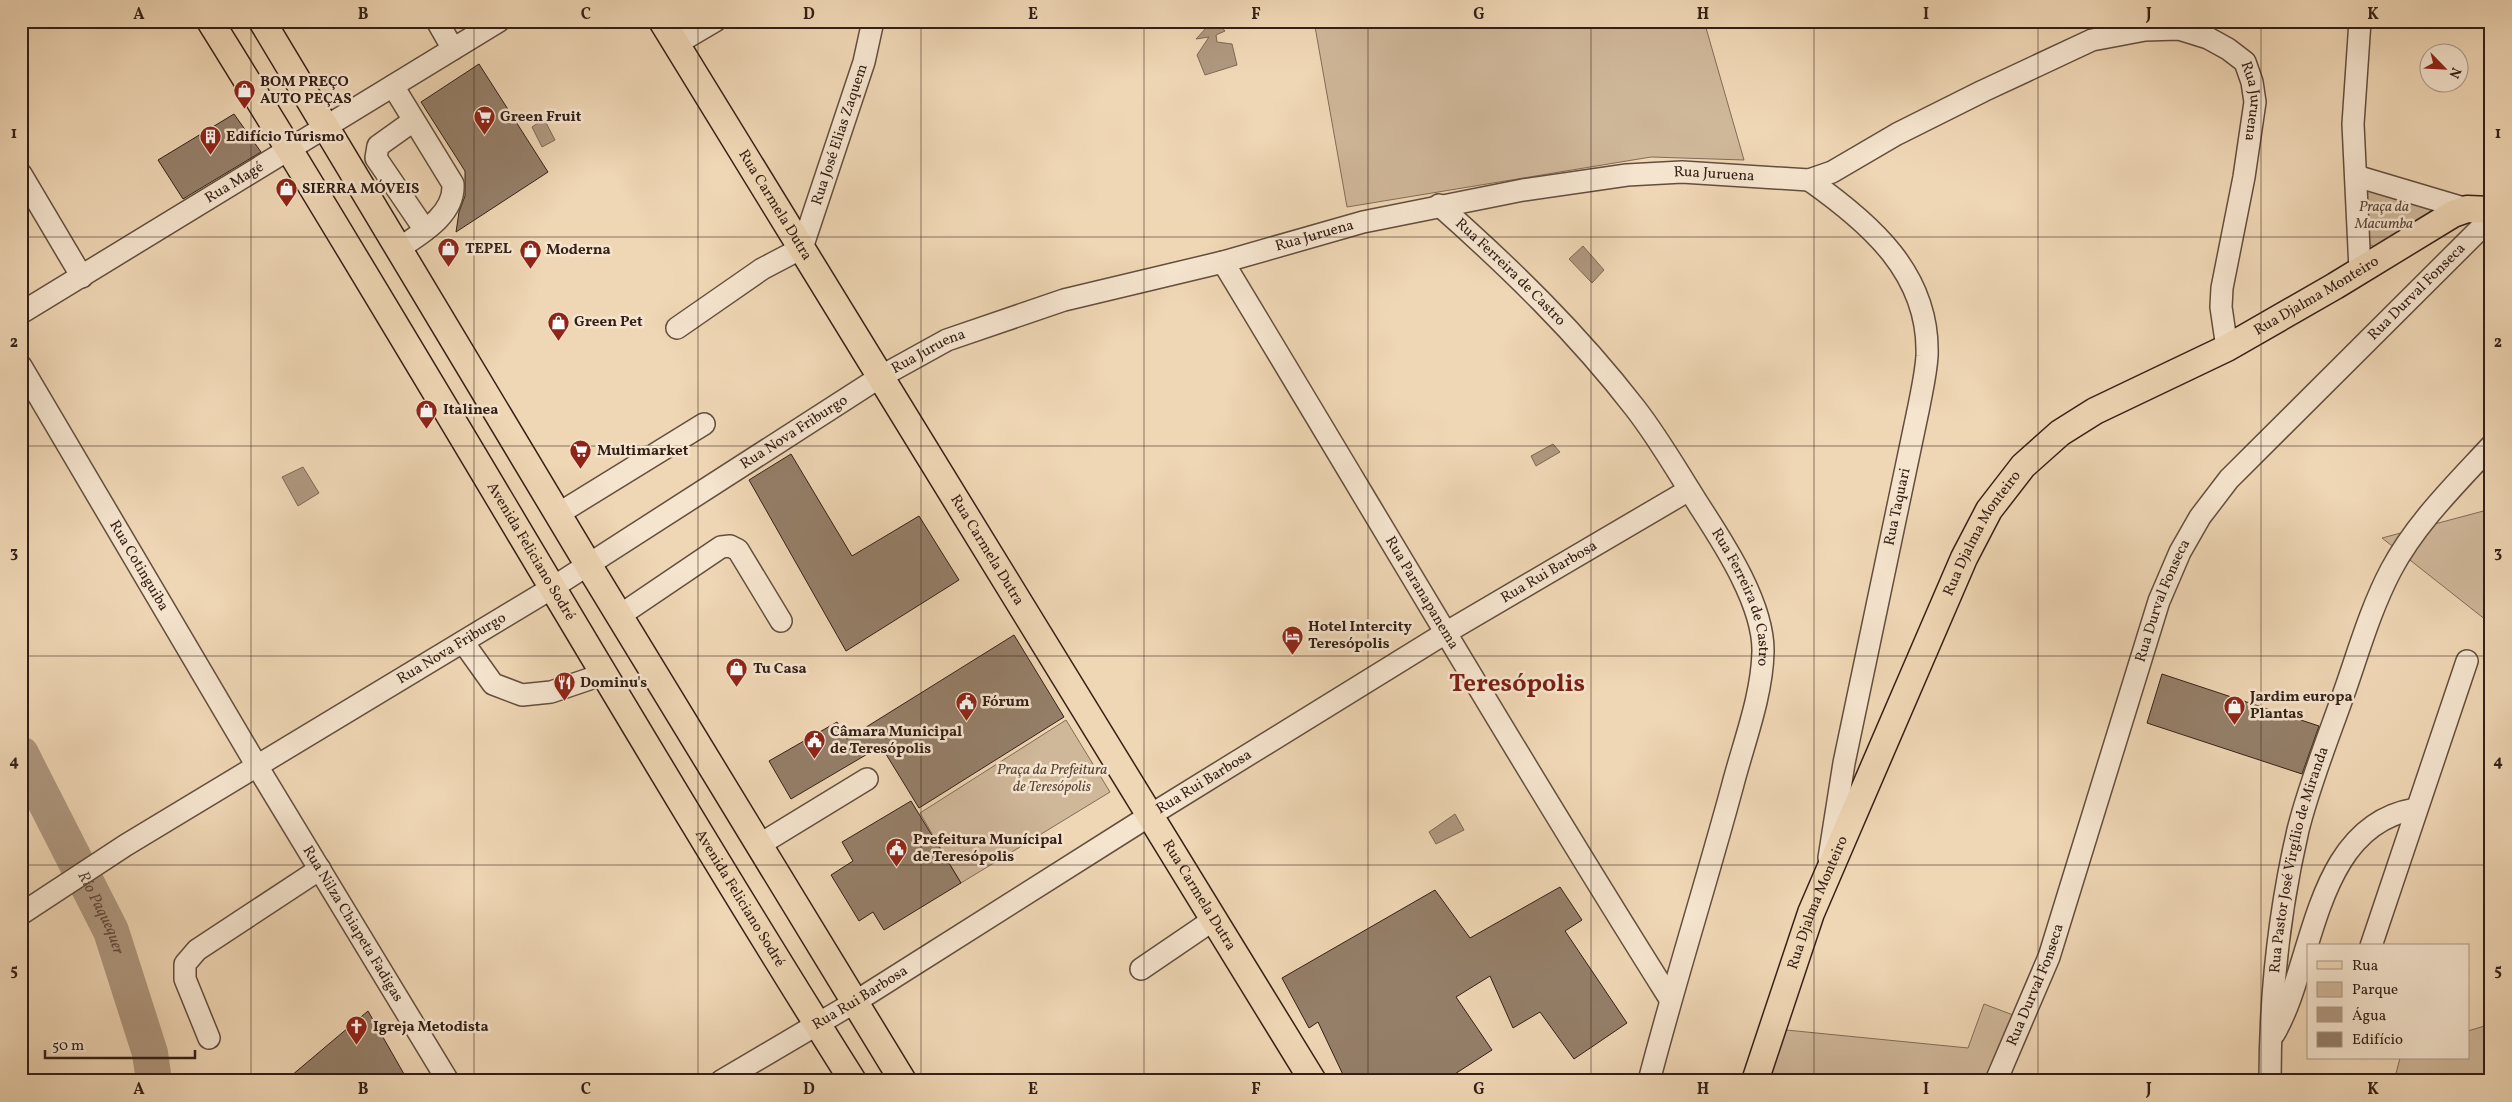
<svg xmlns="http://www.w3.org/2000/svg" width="2512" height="1102" font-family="Vollkorn,serif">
<rect width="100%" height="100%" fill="#efd6b4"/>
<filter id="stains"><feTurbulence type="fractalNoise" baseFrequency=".004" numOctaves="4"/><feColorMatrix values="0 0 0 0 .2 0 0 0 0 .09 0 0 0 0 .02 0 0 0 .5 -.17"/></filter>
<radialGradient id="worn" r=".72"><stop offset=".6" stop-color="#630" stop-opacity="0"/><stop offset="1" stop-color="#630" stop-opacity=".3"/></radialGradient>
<path fill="#cfb799" stroke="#826c58" d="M1314,21h390l40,139 -93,-3 -304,50z
M2363,186l71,22 3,7 -62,32 -9,-4z
M2491,509v115l-109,-86z
M1066,720l44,72 -149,91 -41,-70z
M1984,1004l37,14 -28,63h-234l17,-52 192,19z
M2491,1024v57h-97l6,-23h68v-27z"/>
<path fill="#af987f" stroke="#7e6855" d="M1218,23l7,8 -9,4 1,7 15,2 5,21 -32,10 -8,-20 12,-18 -13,2 11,-12z
M544,119l11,21 -13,7 -10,-20z
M1583,246l21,24 -12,13 -23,-24z
M1553,444l7,8 -24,14 -5,-10z
M303,467l16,26 -21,13 -16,-29z
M1455,814l9,16 -28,14 -7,-12z"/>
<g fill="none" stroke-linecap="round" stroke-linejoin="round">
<path stroke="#af987f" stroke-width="36" id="s1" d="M21,754l90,177 39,122 4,28"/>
</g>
<path fill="#957f69" stroke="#342017" d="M479,64l69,108 -92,60 3,-20 6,-16v-25l-44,-69z
M234,114l27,38 -78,47 -25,-39z
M791,454l61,102 67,-40 40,64 -113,71 -97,-171z
M1014,635l50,82 -145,91 -38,-62 -90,53 -22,-38 68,-39 10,17z
M2162,674l157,52 -17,48 -155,-51z
M911,801l50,82 -77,47 -11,-18 -14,9 -28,-46 22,-14 -11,-19z
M1560,887l22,33 -17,11 62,92 -53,36 -34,-47 -27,16 -23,-52 -34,21 36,53 -48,31h-98l-28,-59 -9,6 -27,-50 153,-88 35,48z
M368,1011l40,70h-123z"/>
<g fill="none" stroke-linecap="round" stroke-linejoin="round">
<defs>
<g id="minor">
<path d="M437,21l16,28"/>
<path d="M676,44l39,-23"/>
<path d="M393,86l60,98c2,31 -33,50 -55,65"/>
<path d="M413,121l-35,25 -2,12 49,72"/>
<path d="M21,174l61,103"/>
<path d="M2356,176l111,33"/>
<path d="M1809,180c61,43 121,94 118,176 -1,17 -5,34 -8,50l-75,357 -15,95"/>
<path id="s2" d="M1439,205c71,63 138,128 196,203 25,32 45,68 67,102 24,37 62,96 61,142 -1,44 -19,90 -30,132 -27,100 -58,197 -84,297"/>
<path id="s3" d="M1223,262c149,246 294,494 447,737"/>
<path d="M2360,270l-7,-146 7,-103"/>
<path id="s4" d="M21,313l478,-292"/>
<path id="s5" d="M677,328l85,-59 40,-21 62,-186 9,-41"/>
<path id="s6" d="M21,366l236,400 191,315"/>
<path d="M558,514l146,-90"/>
<path d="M619,616l102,-69 9,-1 8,4 43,71"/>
<path d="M463,642l30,42 29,11 29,-3 53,-18"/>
<path d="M759,845l108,-66"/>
<path id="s7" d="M21,914l105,-69 426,-257 328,-211 67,-37 117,-40 159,-38 140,-40 160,-32 104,-15 55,-3 127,8 23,-8 65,-38 86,-43 109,-51 53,-10 34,-1 29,9 20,11 17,13 7,20 3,20 -11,75 -22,111 -1,19 6,41"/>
<path d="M2371,946l96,-285"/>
<path d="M1141,969l72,-49"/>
<path d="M2274,1034c41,-70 39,-208 141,-225"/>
<path d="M209,1038l-24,-59v-15l12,-14 123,-81"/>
<path id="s8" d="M721,1081l134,-79 294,-186 298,-184 242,-142"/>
<path id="s9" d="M1996,1081l53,-124 110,-356 21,-49 20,-35 29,-38 262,-261"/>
<path id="s10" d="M2270,1081c0,-85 9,-169 28,-251 12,-48 31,-94 47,-140 14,-40 26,-82 46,-120 25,-47 64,-85 100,-124"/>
</g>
<g id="major">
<path id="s11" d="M210,21c219,351 422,710 643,1060"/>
<path d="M262,21l327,545 314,515"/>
<path id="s12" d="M662,21l651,1060"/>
<path id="s13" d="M1755,1081l56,-168 153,-355 25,-48 34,-44 37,-33 35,-22 132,-63 108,-62 118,-72 14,-5 24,1"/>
</g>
</defs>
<use href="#minor" stroke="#634e3e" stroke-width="24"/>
<use href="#major" stroke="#342017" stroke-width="29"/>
<use href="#minor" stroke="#f5e4ce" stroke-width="21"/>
<use href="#major" stroke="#efd6b4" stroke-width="26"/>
</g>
<path fill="none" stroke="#342017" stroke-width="1" stroke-opacity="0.55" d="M251,21v1060M474,21v1060M698,21v1060M921,21v1060M1144,21v1060M1368,21v1060M1591,21v1060M1814,21v1060M2038,21v1060M2261,21v1060M21,237h2470M21,446h2470M21,656h2470M21,865h2470"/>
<defs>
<symbol id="shop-pin" viewBox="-11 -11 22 30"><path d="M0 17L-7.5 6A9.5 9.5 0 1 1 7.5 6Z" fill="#8f2418" stroke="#f5e4ce"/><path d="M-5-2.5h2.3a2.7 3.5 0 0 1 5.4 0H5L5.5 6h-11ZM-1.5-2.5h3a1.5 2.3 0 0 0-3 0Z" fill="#fff"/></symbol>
<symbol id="supermarket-pin" viewBox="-11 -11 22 30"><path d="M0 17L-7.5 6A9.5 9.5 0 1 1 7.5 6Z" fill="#8f2418" stroke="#f5e4ce"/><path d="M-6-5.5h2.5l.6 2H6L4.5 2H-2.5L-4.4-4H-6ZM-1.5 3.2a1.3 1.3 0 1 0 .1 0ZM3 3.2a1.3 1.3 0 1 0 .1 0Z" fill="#fff"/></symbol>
<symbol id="building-pin" viewBox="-11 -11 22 30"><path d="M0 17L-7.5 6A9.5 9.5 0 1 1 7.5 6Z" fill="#8f2418" stroke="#f5e4ce"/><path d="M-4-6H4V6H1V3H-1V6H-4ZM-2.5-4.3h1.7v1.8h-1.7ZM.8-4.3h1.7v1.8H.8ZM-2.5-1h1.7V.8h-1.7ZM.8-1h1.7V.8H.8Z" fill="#fff"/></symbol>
<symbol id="hotel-pin" viewBox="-11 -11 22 30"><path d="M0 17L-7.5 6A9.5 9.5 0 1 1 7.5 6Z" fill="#8f2418" stroke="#f5e4ce"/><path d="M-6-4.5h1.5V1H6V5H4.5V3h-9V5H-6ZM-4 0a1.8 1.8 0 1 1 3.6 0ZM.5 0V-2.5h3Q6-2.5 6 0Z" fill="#fff"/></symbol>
<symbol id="restaurant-pin" viewBox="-11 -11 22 30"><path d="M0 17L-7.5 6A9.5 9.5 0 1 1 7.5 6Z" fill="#8f2418" stroke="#f5e4ce"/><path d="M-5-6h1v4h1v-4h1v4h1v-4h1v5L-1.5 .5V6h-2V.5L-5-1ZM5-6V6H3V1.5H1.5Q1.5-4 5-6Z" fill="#fff"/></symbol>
<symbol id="civic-pin" viewBox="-11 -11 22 30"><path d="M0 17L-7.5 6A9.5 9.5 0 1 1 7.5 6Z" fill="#8f2418" stroke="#f5e4ce"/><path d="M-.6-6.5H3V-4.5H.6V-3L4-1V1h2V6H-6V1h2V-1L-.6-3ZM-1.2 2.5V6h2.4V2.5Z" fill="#fff"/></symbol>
<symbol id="church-pin" viewBox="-11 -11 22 30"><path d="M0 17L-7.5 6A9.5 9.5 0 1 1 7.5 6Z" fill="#8f2418" stroke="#f5e4ce"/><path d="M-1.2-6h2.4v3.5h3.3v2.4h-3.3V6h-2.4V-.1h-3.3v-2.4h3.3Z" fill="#fff"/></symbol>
</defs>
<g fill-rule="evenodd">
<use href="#shop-pin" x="232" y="78" width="25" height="34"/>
<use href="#supermarket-pin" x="472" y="104" width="25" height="34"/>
<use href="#building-pin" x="198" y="124" width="25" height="34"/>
<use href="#shop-pin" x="274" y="176" width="25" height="34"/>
<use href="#shop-pin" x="436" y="236" width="25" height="34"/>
<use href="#shop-pin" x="518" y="238" width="25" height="34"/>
<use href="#shop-pin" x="546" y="310" width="25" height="34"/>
<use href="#shop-pin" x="414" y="398" width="25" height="34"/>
<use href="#supermarket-pin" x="568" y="438" width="25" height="34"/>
<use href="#hotel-pin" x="1280" y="624" width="25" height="34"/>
<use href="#shop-pin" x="724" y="656" width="25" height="34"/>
<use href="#restaurant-pin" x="552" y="670" width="25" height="34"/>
<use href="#civic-pin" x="954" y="690" width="25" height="34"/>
<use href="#shop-pin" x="2222" y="694" width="25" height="34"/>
<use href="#civic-pin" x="802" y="728" width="25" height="34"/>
<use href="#civic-pin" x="884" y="836" width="25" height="34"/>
<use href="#church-pin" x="344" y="1014" width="25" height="34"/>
</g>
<g text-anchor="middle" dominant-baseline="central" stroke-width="5" stroke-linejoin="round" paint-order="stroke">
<g font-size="15" font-weight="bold" fill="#342017" stroke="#f5e4ce" text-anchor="start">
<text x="260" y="82">BOM PREÇO<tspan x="260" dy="17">AUTO PEÇAS</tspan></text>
<text x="500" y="117">Green Fruit</text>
<text x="226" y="137">Edifício Turismo</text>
<text x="302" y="189">SIERRA MÓVEIS</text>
<text x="465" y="249">TEPEL</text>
<text x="546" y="250">Moderna</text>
<text x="574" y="322">Green Pet</text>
<text x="443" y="410">Italinea</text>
<text x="597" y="451">Multimarket</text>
<text x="1308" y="627">Hotel Intercity<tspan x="1308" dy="17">Teresópolis</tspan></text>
<text x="753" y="669">Tu Casa</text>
<text x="580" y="683">Dominu's</text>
<text x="2250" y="697">Jardim europa<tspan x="2250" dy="17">Plantas</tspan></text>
<text x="982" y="702">Fórum</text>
<text x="830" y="732">Câmara Municipal<tspan x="830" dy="17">de Teresópolis</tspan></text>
<text x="913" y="840">Prefeitura Munícipal<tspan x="913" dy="17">de Teresópolis</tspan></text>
<text x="373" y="1027">Igreja Metodista</text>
</g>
<g font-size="15" fill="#342017" stroke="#f5e4ce">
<text stroke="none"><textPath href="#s7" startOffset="2492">Rua Juruena</textPath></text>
<text stroke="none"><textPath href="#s5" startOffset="268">Rua José Elias Zaquem</textPath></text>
<text stroke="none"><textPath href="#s7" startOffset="1878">Rua Juruena</textPath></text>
<text stroke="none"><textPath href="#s4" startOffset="250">Rua Magé</textPath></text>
<text stroke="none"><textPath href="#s12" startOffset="216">Rua Carmela Dutra</textPath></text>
<text stroke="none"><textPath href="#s7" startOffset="1472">Rua Juruena</textPath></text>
<text stroke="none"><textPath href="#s2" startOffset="98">Rua Ferreira de Castro</textPath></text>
<text stroke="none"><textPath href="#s9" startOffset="914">Rua Durval Fonseca</textPath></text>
<text stroke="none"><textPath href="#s13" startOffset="1014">Rua Djalma Monteiro</textPath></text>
<text stroke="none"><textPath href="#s7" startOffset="1068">Rua Juruena</textPath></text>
<text stroke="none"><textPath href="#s7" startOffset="911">Rua Nova Friburgo</textPath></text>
<text transform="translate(1898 507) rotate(-78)">Rua Taquari</text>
<text stroke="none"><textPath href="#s13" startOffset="594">Rua Djalma Monteiro</textPath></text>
<text stroke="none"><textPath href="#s12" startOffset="621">Rua Carmela Dutra</textPath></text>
<text stroke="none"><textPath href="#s11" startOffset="620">Avenida Feliciano Sodré</textPath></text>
<text stroke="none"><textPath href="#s6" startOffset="232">Rua Cotinguiba</textPath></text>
<text stroke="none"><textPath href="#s8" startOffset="972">Rua Rui Barbosa</textPath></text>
<text stroke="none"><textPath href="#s3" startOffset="386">Rua Paranapanema</textPath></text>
<text stroke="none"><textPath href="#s2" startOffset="502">Rua Ferreira de Castro</textPath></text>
<text stroke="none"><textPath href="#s9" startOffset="509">Rua Durval Fonseca</textPath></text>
<text stroke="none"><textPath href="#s7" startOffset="506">Rua Nova Friburgo</textPath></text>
<text stroke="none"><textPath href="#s8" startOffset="568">Rua Rui Barbosa</textPath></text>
<text stroke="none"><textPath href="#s10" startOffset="224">Rua Pastor José Virgílio de Miranda</textPath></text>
<text stroke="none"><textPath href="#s12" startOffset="1026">Rua Carmela Dutra</textPath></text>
<text stroke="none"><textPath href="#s11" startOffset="1025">Avenida Feliciano Sodré</textPath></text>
<text stroke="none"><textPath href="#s13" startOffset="189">Rua Djalma Monteiro</textPath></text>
<text stroke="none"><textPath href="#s6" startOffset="649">Rua Nilza Chiapeta Fadigas</textPath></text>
<text stroke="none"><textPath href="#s9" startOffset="104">Rua Durval Fonseca</textPath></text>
<text stroke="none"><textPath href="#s8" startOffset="162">Rua Rui Barbosa</textPath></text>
</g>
<g font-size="15" font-style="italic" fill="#5b4638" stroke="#f5e4ce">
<text x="2384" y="207">Praça da<tspan x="2384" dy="17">Macumba</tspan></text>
<text x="1052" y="770">Praça da Prefeitura<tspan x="1052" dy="17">de Teresópolis</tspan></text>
</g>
<g font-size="16" font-style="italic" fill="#5f4a3b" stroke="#f5e4ce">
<text stroke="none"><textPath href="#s1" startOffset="178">Rio Paquequer</textPath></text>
</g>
<g font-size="25" font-weight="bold" fill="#7a1f14" stroke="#f5e4ce">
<text x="1517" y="684">Teresópolis</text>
</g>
</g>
<rect width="2512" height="1102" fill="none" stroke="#efd6b4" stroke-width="55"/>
<rect x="2307" y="944" width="162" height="115" fill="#f5e4ce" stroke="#a89685"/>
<rect x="2317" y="961" width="25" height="8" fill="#efd6b4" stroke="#a89685"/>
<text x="2352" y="970" font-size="15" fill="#342017">Rua</text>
<rect x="2317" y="982" width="25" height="15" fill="#cfb799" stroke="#a89685"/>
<text x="2352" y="994" font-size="15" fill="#342017">Parque</text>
<rect x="2317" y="1007" width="25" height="15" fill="#af987f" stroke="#a89685"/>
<text x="2352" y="1020" font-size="15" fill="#342017">Água</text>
<rect x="2317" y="1032" width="25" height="15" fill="#957f69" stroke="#a89685"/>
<text x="2352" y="1044" font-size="15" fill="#342017">Edifício</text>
<g transform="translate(2444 68) rotate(114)"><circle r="24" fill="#f5e4ce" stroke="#a89685"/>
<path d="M0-4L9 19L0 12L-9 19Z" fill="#8f2418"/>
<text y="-8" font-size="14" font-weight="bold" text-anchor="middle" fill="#342017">N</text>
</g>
<path d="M45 1050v8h150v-8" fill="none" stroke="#342017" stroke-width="2.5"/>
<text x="52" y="1050" font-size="15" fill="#342017" stroke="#f5e4ce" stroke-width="4" paint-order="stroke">50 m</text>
<rect x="28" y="28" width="2456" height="1046" fill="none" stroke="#342017" stroke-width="2"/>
<g font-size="16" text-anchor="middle" font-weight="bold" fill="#342017">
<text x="139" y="19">A</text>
<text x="363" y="19">B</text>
<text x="586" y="19">C</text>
<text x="809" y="19">D</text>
<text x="1033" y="19">E</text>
<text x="1256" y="19">F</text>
<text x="1479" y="19">G</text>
<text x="1703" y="19">H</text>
<text x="1926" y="19">I</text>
<text x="2149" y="19">J</text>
<text x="2373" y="19">K</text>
<text x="14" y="138">1</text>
<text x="2498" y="138">1</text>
<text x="14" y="347">2</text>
<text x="2498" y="347">2</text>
<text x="14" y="557">3</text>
<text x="2498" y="557">3</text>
<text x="14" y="766">4</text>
<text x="2498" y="766">4</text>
<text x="14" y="975">5</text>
<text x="2498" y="975">5</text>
<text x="139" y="1094">A</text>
<text x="363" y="1094">B</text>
<text x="586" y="1094">C</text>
<text x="809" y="1094">D</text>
<text x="1033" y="1094">E</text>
<text x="1256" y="1094">F</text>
<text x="1479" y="1094">G</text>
<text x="1703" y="1094">H</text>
<text x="1926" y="1094">I</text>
<text x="2149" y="1094">J</text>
<text x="2373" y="1094">K</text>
</g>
<rect width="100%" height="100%" filter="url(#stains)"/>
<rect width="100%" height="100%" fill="url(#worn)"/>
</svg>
